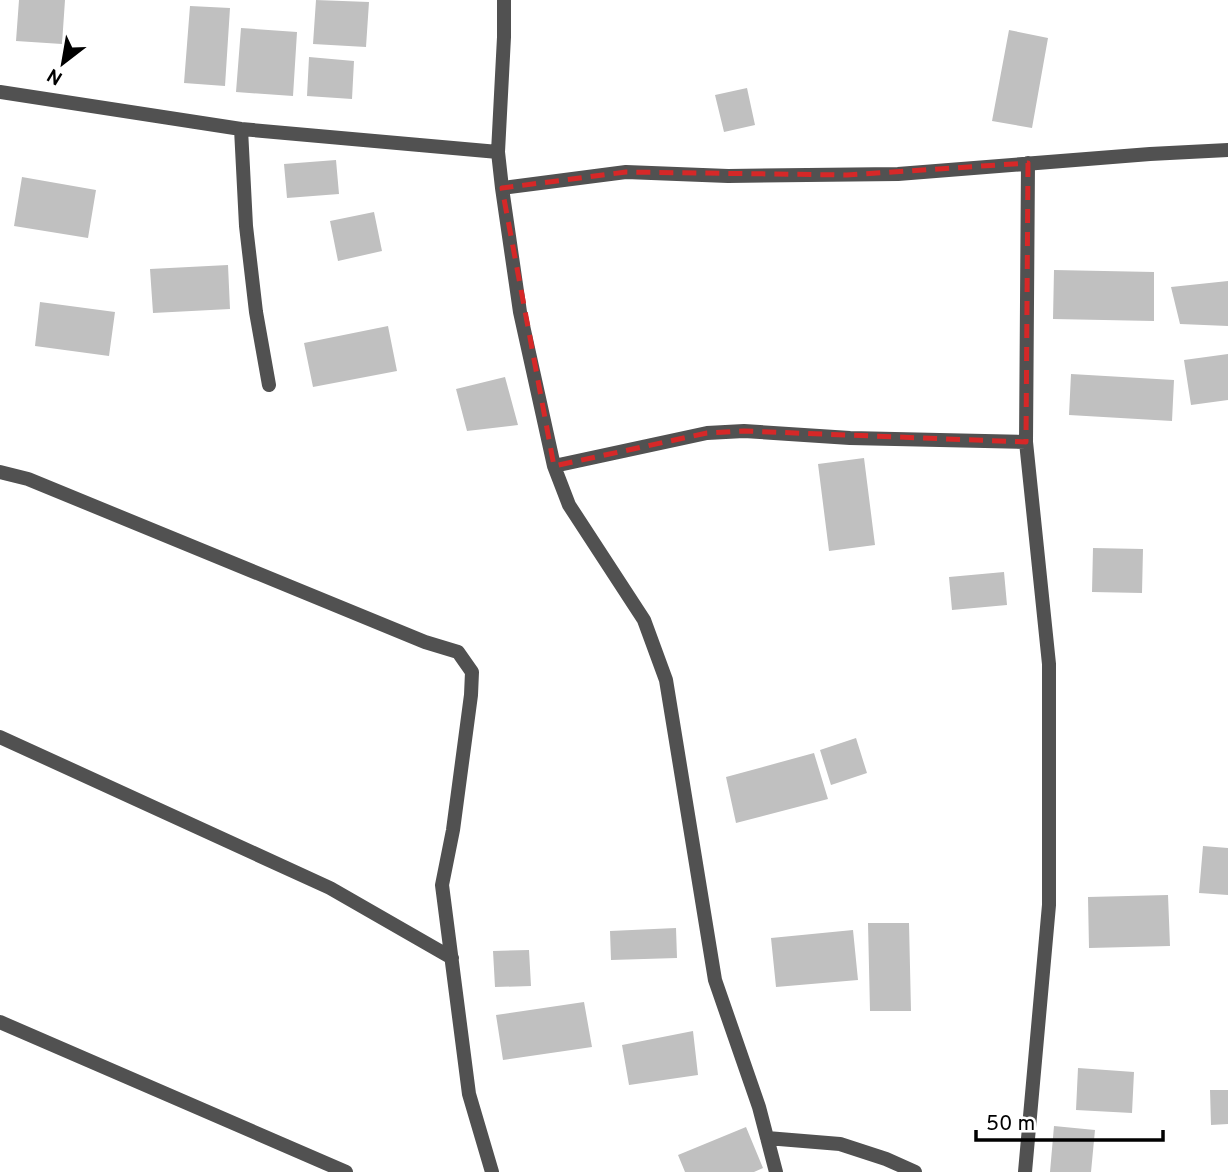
<svg xmlns="http://www.w3.org/2000/svg" width="1228" height="1172" font-family="Overpass,sans-serif">
<rect width="100%" height="100%" fill="#fff"/>
<path fill="#c0c0c0" d="M19,0h46l-3,44 -46,-3z
M316,0l53,2 -3,45 -53,-3z
M190,6l40,2 -5,78 -41,-3z
M241,28l56,4 -4,64 -57,-4z
M1009,30l39,8 -16,90 -40,-7z
M309,57l45,4 -2,38 -45,-3z
M747,88l8,37 -31,7 -9,-37z
M336,160l3,34 -52,4 -3,-34z
M22,177l74,13 -8,48 -74,-12z
M374,212l8,39 -44,10 -8,-40z
M228,265l2,44 -77,4 -3,-44z
M1054,270l100,2v49l-101,-2z
M1228,281v45l-48,-2 -9,-37z
M40,302l75,10 -6,44 -74,-10z
M388,326l9,45 -84,16 -9,-44z
M1228,354v46l-37,5 -7,-45z
M1071,374l103,6 -2,41 -103,-6z
M505,377l13,48 -51,6 -11,-42z
M864,458l11,87 -46,6 -11,-87z
M1093,548l50,1 -1,44 -50,-1z
M1004,572l3,33 -55,5 -3,-33z
M856,738l11,35 -36,12 -11,-35z
M814,753l14,46 -92,24 -10,-46z
M1203,846l25,2v47l-29,-2z
M1168,895l2,51 -81,2 -1,-51z
M868,923h41l2,88h-41z
M676,928l1,30 -66,2 -1,-29z
M853,930l5,50 -82,7 -5,-49z
M529,950l2,36 -36,1 -2,-36z
M584,1002l8,45 -89,13 -7,-45z
M693,1031l5,44 -69,10 -7,-40z
M1078,1068l56,4 -2,41 -56,-3z
M1210,1090h18v34l-17,1z
M1054,1126l41,4 -4,42h-41z
M746,1127l17,41 -9,4h-69l-7,-17z"/>
<g fill="none" stroke-linecap="round" stroke-linejoin="round">
<path stroke="#515151" stroke-width="14" d="M504,0v37l-6,115 4,36 18,124 34,154 15,39 75,115 22,60 49,300 44,127 17,65
M0,92l241,37 257,23
M241,129l5,97 10,86 13,73
M502,188l124,-16 102,4 170,-2 252,-20 78,-4
M554,466l153,-33 37,-2 106,7 176,4
M0,472l28,7 397,163 33,10 14,20 -1,23 -18,135 -11,55 27,209 23,78
M0,737l330,151 122,70
M0,1022l346,150
M767,1138l73,6 46,15 29,13
M1025,1172l24,-267v-241l-23,-222 2,-279"/>
</g>
<path fill="none" stroke="#d62828" stroke-width="5" stroke-dasharray="14 9" stroke-linejoin="round" d="M1028,163l-2,279 -282,-11 -37,2 -153,33 -52,-278 124,-16 221,3z"/>
<g transform="translate(63 63) rotate(211)" stroke="#ffffff" stroke-width="5" paint-order="stroke">
<path d="M0-5L12 26L0 18L-12 26Z" fill="#000000"/>
<text y="-10" font-size="19" font-weight="bold" text-anchor="middle" fill="#000000">N</text>
</g>
<path d="M976 1130v10h187v-10" fill="none" stroke="#000000" stroke-width="3.5"/>
<text x="986" y="1130" font-size="21" fill="#000000" stroke="#ffffff" stroke-width="5" paint-order="stroke">50 m</text>
</svg>
